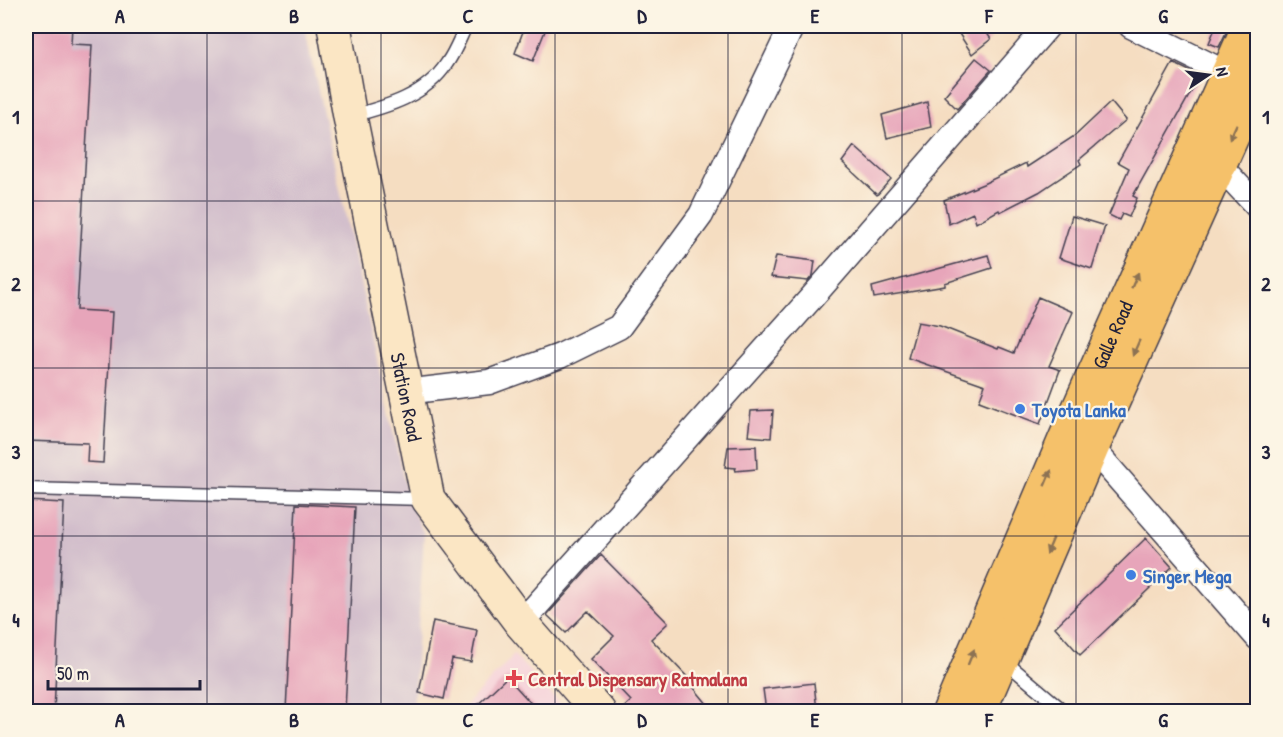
<svg xmlns="http://www.w3.org/2000/svg" width="1283" height="737" font-family="'Patrick Hand',sans-serif">
<rect width="100%" height="100%" fill="#fcf5e5"/>
<filter id="ink" filterUnits="userSpaceOnUse"><feTurbulence type="fractalNoise" baseFrequency=".0167" numOctaves="2"/><feDisplacementMap in="SourceGraphic" scale="12" xChannelSelector="R" yChannelSelector="G"/><feConvolveMatrix kernelMatrix="1 2 1 2 8 2 1 2 1" color-interpolation-filters="sRGB"/></filter>
<filter id="wash" filterUnits="userSpaceOnUse"><feTurbulence type="fractalNoise" baseFrequency=".008" numOctaves="4" result="noise"/><feDisplacementMap in="SourceGraphic" scale="24" xChannelSelector="R" yChannelSelector="G"/><feGaussianBlur stdDeviation="1.35" result="paint"/><feColorMatrix in="noise" values="0 0 0 0 0 0 0 0 0 0 0 0 0 0 0 0 0 1.4 0 .05"/><feComposite in="paint" operator="in"/></filter>
<g filter="url(#wash)">
<rect width="100%" height="100%" fill="#f5ddc1"/>
<path fill="#f5cfd9" d="M514,655l53,56 -106,1 9,-11z"/>
<path fill="#d1bdcb" d="M26,26h278l104,474 16,34 -11,177h-387z"/>
<g id="blocks">
<path fill="#e7a5ba" d="M26,26h46l-1,18 21,1 -15,265 35,2 -9,151 -16,-1 1,-19 -62,-2z
M525,26h22l-14,35 -18,-8z
M954,26h28l9,13 -19,15z
M1216,26h13l-10,21 -10,-4z
M976,58l15,12 -34,39 -13,-13z
M1173,63l27,13 -67,120 4,2 -8,19 -7,-3 -3,6 -10,-5 20,-47 -11,-6z
M927,102l4,25 -44,11 -5,-23z
M1111,102l15,18 -47,40 2,4 -42,28 -39,20 -1,-2 -23,13 -3,-10 -24,11 -5,-24 39,-16 43,-21 1,4 49,-32z
M854,146l37,33 -14,16 -35,-33z
M1072,216l33,10 -13,43 -33,-11z
M988,255l4,13 -47,15v3l-71,12 -2,-11z
M776,256l39,5 -2,14 -5,6 -37,-4z
M1038,297l35,15 -24,54 11,4 -20,54 -61,-23 6,-16 -77,-27 10,-36 22,4 58,23 1,-2 15,6z
M773,410l-2,28 -23,-2 3,-25z
M756,446l1,23 -22,2 1,-3 -11,-1 3,-20z
M26,501l38,2 -10,208h-28z
M296,504l59,3 -10,204h-59z
M1146,538l26,29 -92,88 -25,-28z
M601,555l67,68 -17,16 45,47 -2,2 19,23h-93l11,-10 -40,-42 23,-23 -26,-25 -22,22 -19,-18z
M433,621l44,9 -6,32 -19,-3 -8,40 -25,-6z
M507,677l31,34h-67z
M814,683l3,28h-51l-3,-22z"/>
</g>
</g>
<g filter="url(#ink)">
<use href="#blocks" fill-opacity="0" stroke="#423e4f" stroke-width="1.5"/>
<g fill="none" stroke-linecap="round" stroke-linejoin="round">
<defs>
<path id="lane" d="M351,116c35,-9 75,-20 96,-53 8,-11 13,-25 19,-37
M26,489l400,10
M1002,659l63,53"/>
<path id="street" d="M1131,26l97,48
M1218,164l40,43
M405,392l84,-10 71,-26 59,-29 82,-112 91,-189
M1092,448l166,190
M521,623l301,-337 226,-260"/>
<g id="secondary">
<path id="s1" d="M334,26l16,91 78,382 93,124 78,89"/>
</g>
<g id="highway">
<path id="s2" d="M949,712l117,-275 183,-411"/>
<path d="M979,712l113,-264 166,-369"/>
</g>
</defs>
<use href="#lane" stroke="#423e4f" stroke-width="15"/>
<use href="#street" stroke="#423e4f" stroke-width="27"/>
<use href="#secondary" stroke="#423e4f" stroke-width="36"/>
<use href="#highway" stroke="#423e4f" stroke-width="36"/>
<use href="#lane" stroke="#fff" stroke-width="12"/>
<use href="#street" stroke="#fff" stroke-width="24"/>
<use href="#secondary" stroke="#fbe6c4" stroke-width="33"/>
<use href="#highway" stroke="#f5c16b" stroke-width="33"/>
</g>
<defs><path id="oneway-solid" d="M-6-.8H1V-3.2L6.5 0L1 3.2V.8H-6Z" transform="scale(1.5)"/></defs>
<g fill="#8c7253">
<use href="#oneway-solid" transform="translate(1233 132) rotate(115)"/>
<use href="#oneway-solid" transform="translate(1135 280) rotate(-66)"/>
<use href="#oneway-solid" transform="translate(1136 348) rotate(114)"/>
<use href="#oneway-solid" transform="translate(1048 478) rotate(-67)"/>
<use href="#oneway-solid" transform="translate(1050 546) rotate(113)"/>
<use href="#oneway-solid" transform="translate(971 657) rotate(-68)"/>
</g>
</g>
<path fill="none" stroke="#22223b" stroke-width="1.5" stroke-opacity="0.55" d="M207,26v686M381,26v686M555,26v686M728,26v686M902,26v686M1076,26v686M26,201h1232M26,368h1232M26,536h1232"/>
<g fill="#3f7fe0" stroke="#fcf5e5" stroke-width="2">
<circle cx="1020" cy="409" r="6"/>
<circle cx="1131" cy="575" r="6"/>
</g>
<path fill="#e0444e" stroke="#fcf5e5" stroke-width="2" d="M511 669h6v6h6v6h-6v6h-6v-6h-6v-6h6z"/>
<g text-anchor="middle" dominant-baseline="central" stroke-width="4.5" stroke-linejoin="round" paint-order="stroke">
<g font-size="20" fill="#22223b" stroke="#fcf5e5">
<text stroke="none"><textPath href="#s2" startOffset="411">Galle Road</textPath></text>
<text stroke="none"><textPath href="#s1" startOffset="378">Station Road</textPath></text>
</g>
<g font-size="20" font-weight="bold" fill="#366cbe" stroke="#fcf5e5" text-anchor="start">
<text x="1032" y="409">Toyota Lanka</text>
<text x="1143" y="575">Singer Mega</text>
</g>
<g font-size="20" font-weight="bold" fill="#be3a42" stroke="#fcf5e5" text-anchor="start">
<text x="528" y="678">Central Dispensary Ratmalana</text>
</g>
</g>
<rect width="1283" height="737" fill="none" stroke="#fcf5e5" stroke-width="66"/>
<g transform="translate(1208 75) rotate(77)" stroke="#fcf5e5" stroke-width="4.5" paint-order="stroke">
<path d="M0-4.5L10 22L0 15L-10 22Z" fill="#22223b"/>
<text y="-9" font-size="16" font-weight="bold" text-anchor="middle" fill="#22223b">N</text>
</g>
<path d="M48 680v9h152v-9" fill="none" stroke="#22223b" stroke-width="3"/>
<text x="57" y="680" font-size="18" fill="#22223b" stroke="#fcf5e5" stroke-width="4.5" paint-order="stroke">50 m</text>
<rect x="33" y="33" width="1217" height="671" fill="none" stroke="#22223b" stroke-width="2"/>
<g font-size="20" text-anchor="middle" font-weight="bold" fill="#22223b">
<text x="120" y="23">A</text>
<text x="294" y="23">B</text>
<text x="468" y="23">C</text>
<text x="642" y="23">D</text>
<text x="815" y="23">E</text>
<text x="989" y="23">F</text>
<text x="1163" y="23">G</text>
<text x="16" y="124">1</text>
<text x="1266" y="124">1</text>
<text x="16" y="291">2</text>
<text x="1266" y="291">2</text>
<text x="16" y="459">3</text>
<text x="1266" y="459">3</text>
<text x="16" y="627">4</text>
<text x="1266" y="627">4</text>
<text x="120" y="727">A</text>
<text x="294" y="727">B</text>
<text x="468" y="727">C</text>
<text x="642" y="727">D</text>
<text x="815" y="727">E</text>
<text x="989" y="727">F</text>
<text x="1163" y="727">G</text>
</g>
</svg>
